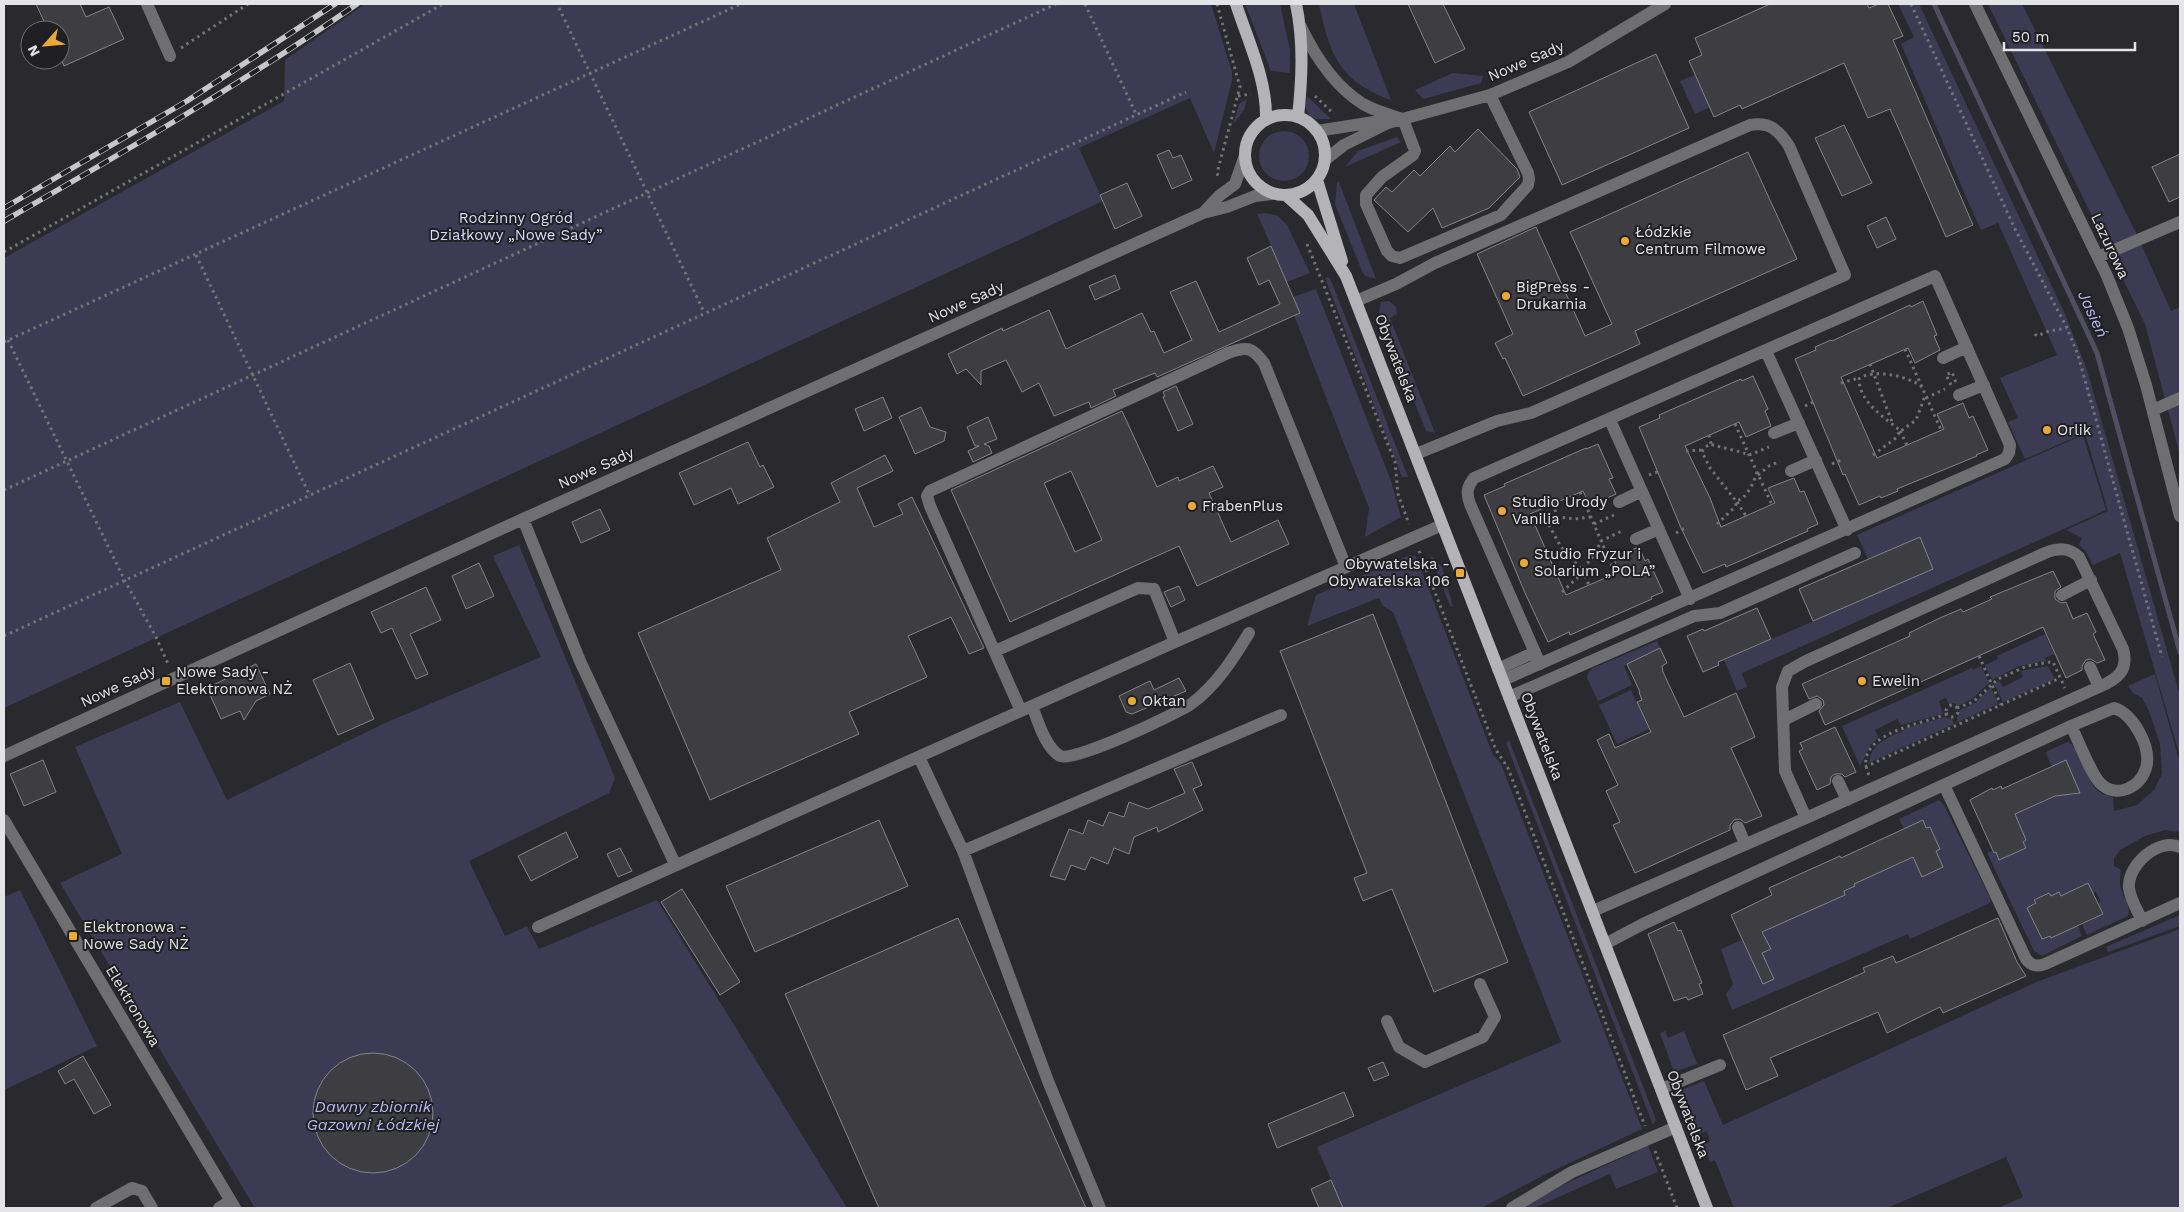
<svg xmlns="http://www.w3.org/2000/svg" width="2184" height="1212" font-family="'Work Sans',sans-serif">
<rect width="100%" height="100%" fill="#2a292d"/>
<path fill="#3d3b54" d="M365,4h846l21,68v8l-18,73 -24,-55 -111,50 24,53 -1099,507v-450l280,-157 1,-41z
M1245,4h35l10,46v23l-19,-2z
M1319,4h35l37,96c-52,-19 -61,-45 -72,-96z
M1898,4h21l146,310 22,56 93,326v60l-60,-203 -27,12 -6,-12 -8,-8 3,-7 -16,-8 42,-19 -23,-78 -60,26 -17,-37 10,-4 -18,-40 57,-23 -59,-132 -17,7 -11,-24 -69,-162 13,-7z
M1988,4h34l116,233 33,74 9,-4v148l-35,-131z
M1453,73l30,3 -2,7 -58,16 -8,-9z
M1695,75l15,32 -15,7 -15,-33z
M1307,96l24,23h-15l-7,-3 -4,-10z
M1247,99l-3,11 -11,15 6,-21z
M1259 156a25 25 0 1 1 50 0a25 25 0 1 1-50 0Z
M1397,137l4,5 -56,25 13,-16z
M1337,182h2l37,97 -11,-3 -3,-5 -27,-67z
M1266,213l12,3 9,9 23,48 -23,9 -30,-68z
M1327,277l3,1 78,199h-6l-77,-199z
M1316,289l75,192 10,36 -36,20 4,-29 -75,-193 6,-2 -7,-16z
M1389,301l7,6 1,7 -7,4 45,115 -9,-2 -46,-115 -1,-4 2,-10z
M2083,435l23,75 -364,163 5,14 -10,4 -13,-31 209,-91 -13,-32 -52,22 -11,-24z
M519,545l96,233 -6,15 -140,68 36,75 22,-10 12,23 118,-49 190,308h-592l-195,-325 62,-29 -47,-107 105,-45 47,98 158,-77 156,-66 -48,-101z
M1410,555l6,1 77,199 8,9 141,365 -96,45 -65,34h-138l-26,-61 244,-105 -168,-430 -10,-6 -4,-8 -72,28 9,-31z
M1430,555l12,12 11,40 -3,-1z
M2045,634l9,20 -9,4 1,3 -27,5 -27,14 -7,-15 13,-6 -1,-3z
M1657,641l3,7 -36,18 8,19 -34,16 -11,-23 1,-5 5,-5z
M1981,666l8,17 -17,16 -14,7 -4,-3 -5,1 -3,-6 -7,3 4,13 -42,11 -4,-6 -22,11 3,7 -8,9 -10,20 -18,-40 130,-58 1,2z
M2048,666l6,11 -1,3 -50,22 -9,-18 5,-3 4,6 20,-10 -2,-6z
M2155,674l25,90v68l-15,-2 -20,6 -25,14 -6,8v8l7,4c-1,7 -2,15 1,22 3,8 9,14 6,24l-41,19 -5,-10 21,-11 -5,-11 3,-1 -5,-10 -3,1 -5,-10 -27,13h-10l-3,-3 -14,7 2,3 -9,5 14,31 9,-3 1,2 14,-6 11,-10 6,14 -40,20 -8,-5 -47,-98 5,-2 1,2 3,-1 3,8 27,-12 -3,-6 3,-2 -15,-34 15,3 40,-17 1,3 7,-1 4,-5 -12,-28 -13,5 -3,-2 -4,-12 21,-10c12,2 19,39 31,49 4,3 10,4 15,6l1,14 23,-6 17,-15 8,-16 -2,-30 -11,-33 -7,-13 -9,-5 -5,-7z
M1991,687l7,17 -40,18 -1,-5 3,-7 15,-7z
M1631,690l18,39 -32,15 -18,-39z
M1945,717l7,2 2,5 -85,39c2,-20 18,-25 34,-32v-2z
M1509,740l147,380 -3,5 -147,-382z
M1939,800l5,5 47,95 -1,3 -80,36 -2,-5 -176,76 -6,-16 7,-10 -12,-35 24,-10 2,4 -3,1 9,18 11,-5 -2,-4 8,-4 -8,-17 65,-35 2,5 16,-7 -1,-4 10,-5 -2,-5 6,1 55,-25 9,20 21,-10 -20,-46 -19,8 -5,-10z
M20,890l77,156 -93,44v-193z
M2180,915v11l-72,26 -2,-5z
M2180,929v279h-182l25,-11 -17,-40 -119,51h-153l-19,-48 -5,2 -7,-17 7,-4 -3,-10 -9,4 -17,-45 23,-9 19,44 316,-144z
M1665,1031l3,7 16,-7 13,33 -23,8 -14,-39z
M1647,1143l11,29 -42,17 -6,-15 -76,34h-14l49,-26 66,-30 1,-3z"/>
<path fill="#110d28" stroke="#504e61" d="M323 1115a50 50 0 1 1 100 0a50 50 0 1 1-100 0Z"/>
<g fill="none" stroke-linecap="round" stroke-linejoin="round">
<path stroke="#504e61" stroke-width="5" d="M1934,4l163,349 83,299"/>
</g>
<path fill="#3e3e42" stroke="#848489" fill-rule="evenodd" d="M36,4h44l6,13 23,-10 15,32 -60,27 -4,-10v-26h-12z
M1408,4h35l22,45 -30,14z
M1770,4h97l2,4 10,-4h9l15,32 -10,4 80,185 -27,12 -56,-128 -22,9 -24,-55 -102,46 -2,-4 -26,12 -25,-56 13,-6 -7,-17z
M1656,54l33,74 -127,57 -33,-73z
M1844,125l28,58 -30,13 -27,-58z
M1478,129l39,40 3,8 -31,31 -47,20 -9,-20 -25,24 -34,-32 12,-13 6,5 22,-22 6,6 30,-30 5,6z
M1169,150l4,8 8,-3 11,25 -20,9 -15,-34z
M1748,152l49,107 -162,72 5,13 -117,52 -18,-38 -2,1 -8,-16 18,-9 -36,-80 59,-27 49,109 27,-12 -42,-92z
M2180,154v43l-11,5 -17,-35z
M1127,183l15,33 -27,13 -15,-34z
M1886,217l10,22 -19,9 -10,-22z
M1271,246l29,67 -143,64 -2,-4 -42,17 3,6 -25,12 -2,-6 -35,14 -15,-33 -17,9 -16,-32 -25,11v14l-15,-16 -9,5 -9,-20 54,-26 1,3 46,-21 17,39 76,-36 9,19 3,-1 10,22 28,-13 -22,-48 26,-11 23,51 61,-28 -11,-24 -10,5 -12,-27z
M1115,275l5,14 -25,11 -6,-14z
M1923,301l14,34 -3,1 6,14 -25,13 -7,-15 -67,29 36,81 67,-29 -7,-15 26,-11 6,15 4,-2 15,34 -12,5 1,1 -80,33 1,2 -17,7 -1,-2 -21,9 -14,-31 -2,1 -48,-116 21,-9 -1,-3 16,-7 1,1 78,-36 1,2z
M1753,376l15,33 -3,2 6,15 -25,11 -7,-15 -54,24 25,52 11,29 54,-24 -7,-15 26,-10 6,14 4,-1 14,33 -11,5 1,2 -82,36 -1,-3 -22,9 -22,-45 -42,-101 21,-9 -1,-3 82,-36 1,2z
M1176,386l17,38 -15,7 -15,-34 2,-1 -2,-4z
M883,397l9,21 -28,13 -9,-22z
M921,407l9,20 16,5 -2,9 -29,13 -16,-37z
M1122,411l35,76 21,-10 1,4 34,-15 10,21 -14,6 22,49 47,-22 11,24 -92,42 -18,-40 -169,76 -59,-132zM1071,471l31,69 -27,12 -31,-69z
M988,417l9,22 -13,5 5,2 3,7 -19,9 -5,-11 11,-5h-4l-8,-19z
M748,442l12,25 3,-2 11,22 -36,17 -7,-16 -37,17 -15,-32z
M1598,444l15,34 -4,1 7,15 -26,12 -7,-15 -53,23 36,81 53,-23 -6,-15 26,-10 6,14 3,-2 15,33 -12,5 1,2 -82,36 -1,-3 -21,10 -23,-49 -41,-98 21,-9 -1,-2 82,-36v1z
M885,455l8,16 -36,17 17,39 29,-13 -5,-10 14,-7 72,151 -15,6 -18,-37 -43,19 19,41 -78,35 10,22 -149,66 -72,-167 143,-63 -14,-32 73,-36 -9,-19z
M600,509l10,21 -29,13 -9,-21z
M1920,537l13,32 -120,52 -14,-32z
M479,563l15,33 -28,13 -14,-33z
M2053,571l8,16 -6,4v8l6,4 5,-1 7,17 14,-6 9,19 -3,2 12,26 -8,3 -6,-4 -5,1 -4,6v4l-16,8 -23,-51 -218,98 -6,-14 5,-6 -1,-5 -6,-4 -8,3 -7,-15 108,-48 -1,-3 33,-16 19,-8 2,3 29,-13 -2,-2z
M1179,586l6,14 -14,7 -7,-15z
M426,587l15,33 -31,14 18,40 -12,5 -24,-51 -11,5 -10,-21z
M1757,608l14,31 -53,23 1,3 -16,7 -16,-36 16,-7 1,2z
M1373,614l135,348 -74,30 -42,-103 -29,12 -9,-23 13,-5 -87,-222z
M1660,648l7,15 -5,3 1,6 21,45 52,-24 19,44 -24,11 31,68 -17,7 -5,-4 -6,1 -4,5v5l-95,43 -22,-48 7,-3 -14,-31 12,-6 -21,-45 12,-6 6,14 36,-16 -14,-30 5,-2 -3,-8h1l-13,-28z
M350,663l24,56 -36,16 -25,-55z
M256,664l14,30 -14,7 -12,19 -4,-9 -19,8 -14,-31z
M1179,678l7,13 -54,23 -6,-2 -7,-16 31,-15 4,9z
M1835,727l21,45 -11,5 -3,-3h-7l-4,3 -1,7 -13,6 -18,-39 4,-2 -3,-6z
M43,760l13,32 -32,14 -14,-32z
M2066,760l14,33 -25,3 -40,18 11,26 -3,2 3,6 -27,12 -3,-8 -2,1 -24,-53 22,-12 1,2 8,-4 1,3z
M1192,762l10,23 -9,4 10,21 -45,22 -1,-5 -23,10 -5,17 -15,-6 -6,16 -17,-7 -6,13 -14,-5 -6,15 -15,-4 19,-47 14,5 5,-14 15,6 6,-14 15,5 5,-15 19,7 37,-16 -11,-24z
M879,820l29,66 -153,66 -29,-66z
M1923,820l3,8 4,-1 10,22 -4,2 7,16 -21,10 -9,-20 -59,27 1,2 -11,5 1,4 -83,37 9,17 -9,4 12,26 -11,5 -32,-69 41,-20 -3,-7 71,-32 1,2z
M566,832l12,25 -47,24 -13,-25z
M620,848l12,23 -14,6 -11,-23z
M2088,883l15,31 -52,24 -1,-2 -8,3 -15,-31 9,-5 -2,-3 15,-7 2,3 8,-4 2,4z
M682,889l58,93 -20,13 -59,-93z
M958,918l128,290h-207l-94,-214z
M1998,918l19,44 9,14 -83,37 -3,-6 -53,26 -9,-21 -108,46 8,18 -32,14 -23,-55 142,-63 -2,-4 30,-12 3,7z
M1674,922l4,9 3,-1 21,53 -3,1 4,10 -15,6 -2,-3 -12,4 -26,-67z
M313 1113a60 60 0 1 1 120 0a60 60 0 1 1-120 0Z
M83,1056l28,49 -17,9 -20,-35 -9,5 -7,-13z
M1383,1062l6,13 -15,6 -6,-13z
M1344,1092l10,24 -77,32 -9,-24z
M1331,1180l12,28h-24l-8,-19z"/>
<g fill="none" stroke-linecap="round" stroke-linejoin="round">
<path stroke="#737376" stroke-width="3" stroke-dasharray="2.5 4" stroke-linecap="butt" d="M1085,4l51,110
M1217,4l23,83 -23,86 2,5
M1911,4l104,225 52,99 11,27 84,302
M559,8l145,304
M181,48l67,-44
M1238,96l13,-2
M1315,96l19,18
M1307,244l88,218 3,32 11,30
M4,252l439,-248
M196,255l113,239
M2035,334l2,2 12,-5 18,-3
M8,340l117,241 31,56 13,29
M4,342l737,-338
M1905,349l36,81
M1870,364l22,58
M1841,383l18,-5
M1951,385l-5,-10 6,-3 4,11
M1922,387c-13,-11 -50,-19 -63,-8 0,23 27,40 42,52l15,-11 9,-24
M1926,398l19,-9
M1805,406l10,-5
M1735,424l37,81
M1900,431l7,14
M1709,435l2,9
M1686,451l17,-1
M1873,455l23,-17 4,-7
M1832,464l9,-4
M1757,472c-3,10 -10,27 -21,29l-26,-33 -8,-16 2,-4 6,-4c9,3 33,8 39,11l20,-8
M1649,475l11,-4
M1758,475l11,-9 11,-5
M4,490l1052,-486
M1580,492l35,81
M1737,502l9,14
M1554,503l2,12
M1591,517l-17,2 -21,-3 -7,4 15,27 21,23 13,-16 6,-13 23,-11
M1530,520l16,-1
M1594,524l20,-9
M1717,524l18,-17 2,-6
M1676,533l9,-5
M1419,551l77,199 12,18 137,358
M1582,570l7,15
M1562,592l15,-14 5,-8
M4,636l1182,-544
M1979,656l22,49
M1946 711a6 6 0 1 1 12 0a6 6 0 1 1-12 0Z
M1957,708l16,-6 25,-23 29,-13 23,-4h3l12,26
M1865,767l195,-89
M1869,775c-19,-41 53,-51 78,-61
M1655,1151l22,57"/>
<path stroke="#6f6f71" stroke-width="12" d="M147,4l23,52
M1975,4l132,272 21,52 18,57 34,131
M1301,27c14,29 33,59 62,77 12,7 27,11 40,15
M1403,119l12,32 -2,4 -31,22 -16,18v9l21,47 5,5 8,2 101,-43 27,-30 1,-6 -1,-6 -38,-78
M1317,131l57,-9 12,1
M1325,160l19,-15 44,-22 102,-28 78,-33 97,-58
M1203,213l16,-17 16,-12 9,-26
M2098,257l82,-35
M1356,301l40,-17 39,-21 315,-138c19,-3 28,4 39,21l56,129 -314,138 -34,8 -81,33
M1766,351l81,179
M1943,358l24,-11
M1959,395l25,-10
M2153,410l27,-12
M1610,420l80,179
M1774,433l25,-10
M1791,471l25,-11
M1619,502l23,-11
M523,519l57,142 95,203
M1636,539l23,-10
M2062,595l29,-15
M995,651l143,-63 16,1 21,53
M2090,667l9,20
M1498,669l37,-17
M1503,680l502,-221 4,-6 1,-8 -75,-169 -461,202c-7,9 -8,15 -4,26l70,160
M1509,697l185,-81 26,-3 135,-60
M1032,706c6,15 13,41 28,50 13,7 116,-42 131,-52 25,-18 42,-45 58,-71
M1021,711l-91,-205 -3,-10 3,-5 298,-138c19,-7 24,-6 36,10l82,204
M1784,720l32,-16
M4,756l519,-237 680,-306 24,-6 28,-11 17,-2
M919,757l44,94 85,230 52,127
M1838,781l9,19
M1944,785l82,174c6,7 10,8 19,5l135,-61
M4,820l231,388
M1738,827l7,17
M963,851l318,-136
M1593,911l213,-93 -21,-47 -3,-84 6,-16 18,-10 239,-108c13,-5 24,-6 34,4l44,92c6,21 -5,30 -24,38l-293,131
M2142,921c-4,-10 -12,-22 -13,-33 -2,-23 30,-51 51,-41
M538,927l637,-285 267,-117
M1605,944l38,-20 428,-198 43,-18c19,6 38,39 32,60 -6,19 -28,31 -45,16 -10,-9 -23,-45 -30,-58
M1387,1021l12,26 26,15 58,-25 12,-20 -15,-33
M1661,1089l59,-24
M96,1208l36,-20 10,3 10,17
M219,1208l11,-7
M1512,1208l60,-36 104,-45"/>
<path stroke="#b4b4b8" stroke-width="12" d="M1236,4c12,37 31,76 30,115
M1296,4c8,38 6,75 2,113
M1245 155a40 40 0 1 1 80 0a40 40 0 1 1-80 0Z
M1317,180l25,81
M1287,196l21,19 38,61 361,932"/>
<defs>
<path id="rail" d="M4,208l183,-107 148,-97
M4,221c120,-69 239,-138 353,-217"/>
</defs>
<use href="#rail" stroke="#c7c7c9" stroke-width="5.5"/>
<use href="#rail" stroke="#202023" stroke-width="4" stroke-dasharray="11" stroke-linecap="butt"/>
</g>
<g fill="#eaaa39" stroke="#202023" stroke-width="2">
<circle cx="1625" cy="241" r="5"/>
<circle cx="1506" cy="296" r="5"/>
<circle cx="2047" cy="430" r="5"/>
<circle cx="1192" cy="506" r="5"/>
<circle cx="1502" cy="511" r="5"/>
<circle cx="1524" cy="563" r="5"/>
<rect x="1455" y="568" width="10" height="10" rx="2.5"/>
<rect x="161" y="676" width="10" height="10" rx="2.5"/>
<circle cx="1862" cy="681" r="5"/>
<circle cx="1132" cy="701" r="5"/>
<rect x="68" y="931" width="10" height="10" rx="2.5"/>
</g>
<g text-anchor="middle" dominant-baseline="central" stroke-width="4" stroke-linejoin="round" paint-order="stroke">
<g font-size="15" fill="#e4e4e6" stroke="#202023">
<text transform="translate(1526 61) rotate(-23)">Nowe Sady</text>
<text transform="translate(2110 246) rotate(65)">Lazurowa</text>
<text transform="translate(966 302) rotate(-24)">Nowe Sady</text>
<text transform="translate(1396 358) rotate(69)">Obywatelska</text>
<text transform="translate(596 468) rotate(-24)">Nowe Sady</text>
<text transform="translate(118 686) rotate(-25)">Nowe Sady</text>
<text transform="translate(1542 736) rotate(69)">Obywatelska</text>
<text transform="translate(133 1006) rotate(59)">Elektronowa</text>
<text transform="translate(1688 1114) rotate(69)">Obywatelska</text>
</g>
<g font-size="15" fill="#dad8fd" stroke="#202023">
<text x="516" y="218">Rodzinny Ogród<tspan x="516" dy="17">Działkowy „Nowe Sady”</tspan></text>
</g>
<g font-size="15" fill="#e4e4e6" stroke="#202023" text-anchor="start">
<text x="1635" y="232">Łódzkie<tspan x="1635" dy="17">Centrum Filmowe</tspan></text>
<text x="1516" y="287">BigPress -<tspan x="1516" dy="17">Drukarnia</tspan></text>
<text x="2057" y="430">Orlik</text>
<text x="1512" y="502">Studio Urody<tspan x="1512" dy="17">Vanilia</tspan></text>
<text x="1202" y="506">FrabenPlus</text>
<text x="1534" y="554">Studio Fryzur i<tspan x="1534" dy="17">Solarium „POLA”</tspan></text>
<text x="1450" y="564" text-anchor="end">Obywatelska -<tspan x="1450" dy="17">Obywatelska 106</tspan></text>
<text x="176" y="672">Nowe Sady -<tspan x="176" dy="17">Elektronowa NŻ</tspan></text>
<text x="1872" y="681">Ewelin</text>
<text x="1142" y="701">Oktan</text>
<text x="83" y="927">Elektronowa -<tspan x="83" dy="17">Nowe Sady NŻ</tspan></text>
</g>
<g font-size="16" font-style="italic" fill="#bbb7f2" stroke="#202023">
<text transform="translate(2093 314) rotate(65)">Jasień</text>
<text x="373" y="1106">Dawny zbiornik<tspan x="373" dy="18">Gazowni Łódzkiej</tspan></text>
</g>
</g>
<rect width="2184" height="1212" fill="none" stroke="#e4e4e6" stroke-width="10"/>
<g transform="translate(45 45) rotate(243)"><circle r="24" fill="#202023" stroke="#6e6e71"/>
<path d="M0-4L9 19L0 12L-9 19Z" fill="#eaaa39"/>
<text y="-8" font-size="14" font-weight="bold" text-anchor="middle" fill="#e4e4e6">N</text>
</g>
<path d="M2004 42v8h131v-8" fill="none" stroke="#e4e4e6" stroke-width="2.5"/>
<text x="2012" y="42" font-size="15" fill="#e4e4e6" stroke="#202023" stroke-width="4" paint-order="stroke">50 m</text>
</svg>
